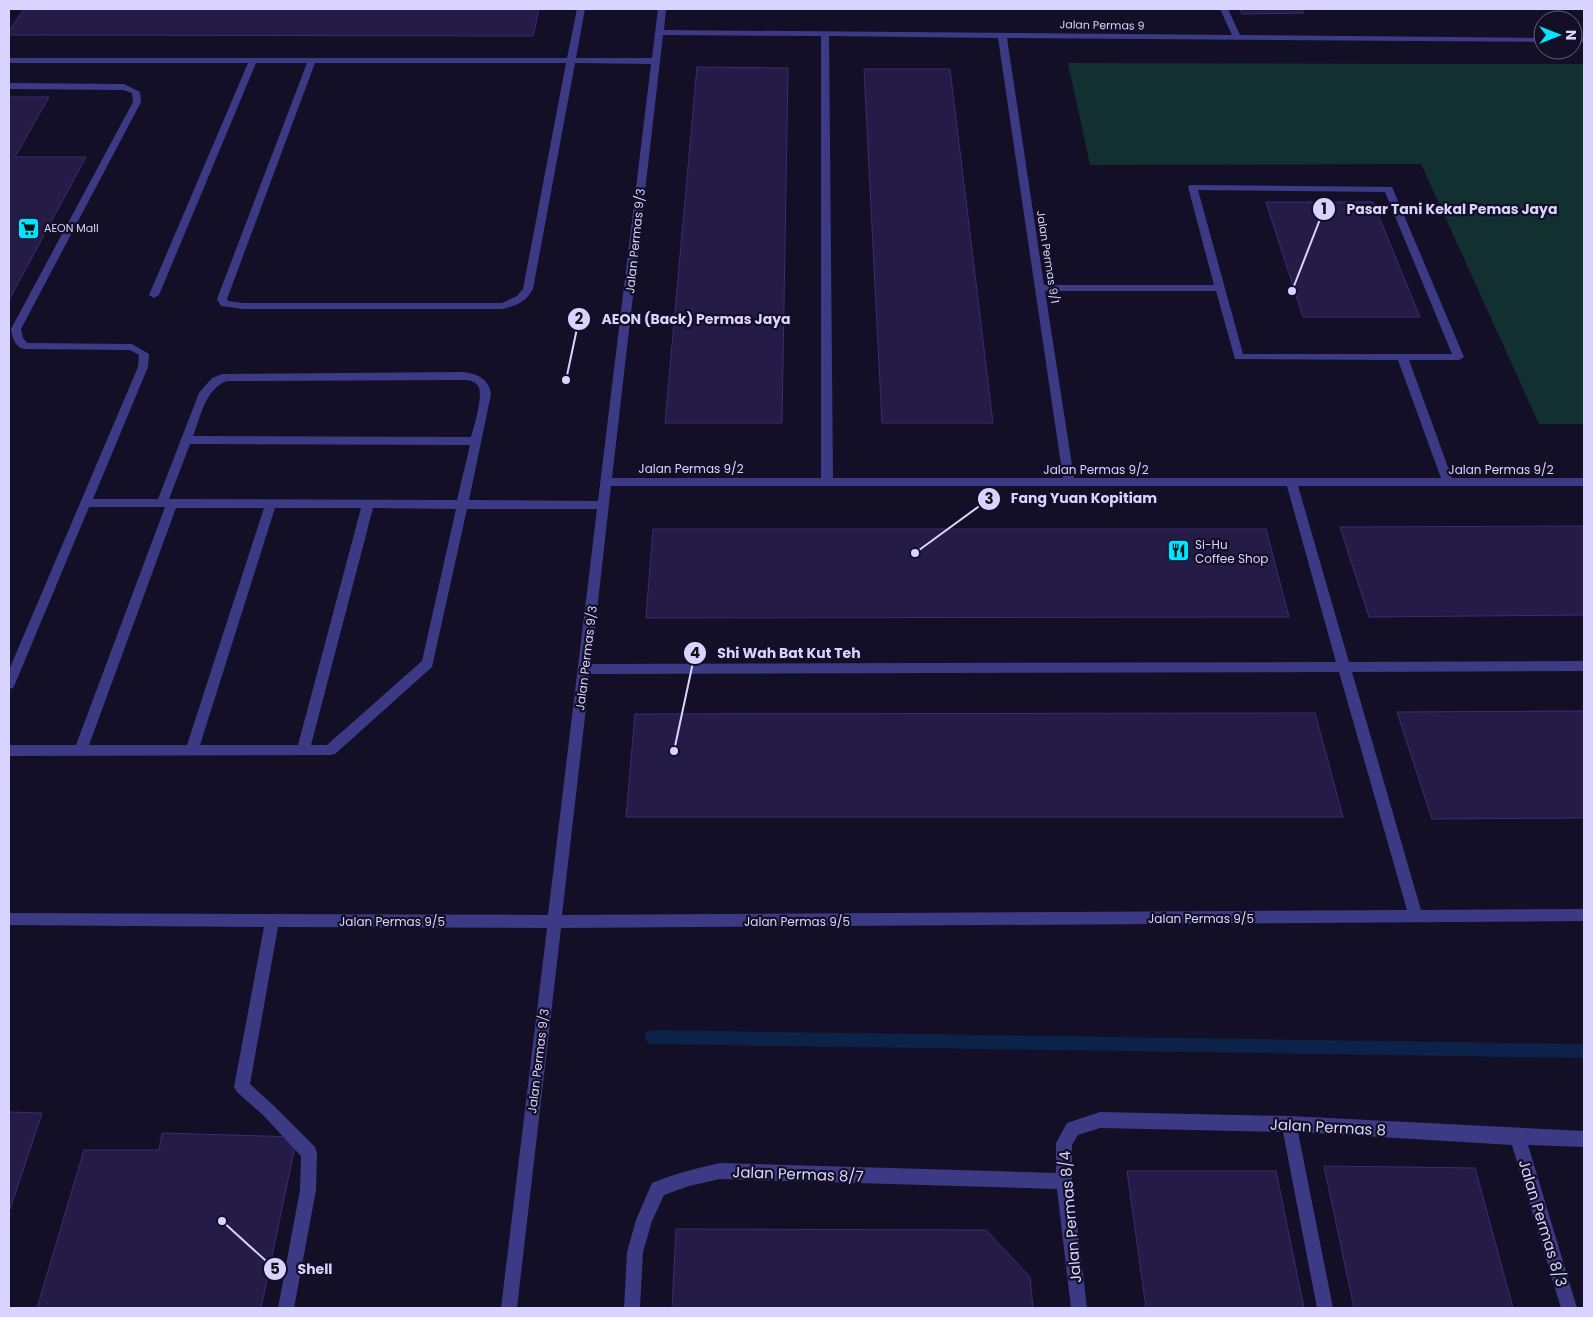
<svg xmlns="http://www.w3.org/2000/svg" width="1593" height="1317" font-family="Poppins,sans-serif">
<rect width="100%" height="100%" fill="#130f26"/>
<path fill="#12302f" d="M1068,63l516,1v360h-45l-118,-260 -331,1z"/>
<g fill="none" stroke-linecap="round" stroke-linejoin="round">
<path fill="#0c2248" fill-rule="evenodd" d="M652,1030l932,14v14l-932,-14 -5,-2 -3,-5 3,-5z"/>
</g>
<path fill="#241b47" stroke="#3b2d73" d="M24,9h515l-6,27 -524,-1v-4z
M1240,9h62l2,4 -62,1z
M697,67l91,1 -6,355h-117z
M864,69h86l43,354h-111z
M9,97h40l-34,60h71l-77,143z
M1266,202h107l47,115h-117z
M1584,526v89l-215,2 -29,-90z
M653,529h613l23,88 -643,1z
M1584,711v107l-152,1 -35,-107z
M1315,713l28,104h-717l9,-103z
M9,1112l33,1 -33,99z
M162,1133l135,4 -36,171h-224l47,-158h75z
M1324,1166l151,2 38,140h-159z
M1127,1171h149l28,137h-158z
M676,1229l310,1 44,47 3,31h-361z"/>
<g fill="none" stroke-linecap="round" stroke-linejoin="round">
<path fill="#3d3a85" fill-rule="evenodd" d="M577,9h8l-9,49h76l6,-49h8l-2,21 568,5 -12,-26h8l12,26 303,3v4l-536,-4 37,247h170l-26,-98 2,-2 202,2 72,170 -5,3h-50l43,118h132v8h-286l51,176 235,-1v10l-232,1 69,238 163,-1v12l-1023,7 -44,380h-16l46,-380 -269,-1 -28,157 24,22 41,41 2,6 -1,37 -22,118h-16l22,-118 1,-34 -37,-40 -27,-24 -3,-5 30,-160 -255,-2v-12l539,2 49,-406h-130l-35,158 -97,87 -5,1 -321,1v-11h67l89,-238h-76l-74,177 -2,4 -4,1v-19l129,-303 1,-12 -9,-5 -106,-1c-9,-2 -12,-12 -13,-20l122,-227 -1,-9 -9,-3 -114,-1v-6l115,1 16,8 1,10 -120,227 2,9 4,5 105,1 17,10 -1,13 -55,132h65l41,-106 13,-15 10,-4 242,-2c14,2 25,7 27,22l-22,106 129,1 53,-437 -76,-1 -42,226c-7,13 -17,17 -31,20h-260l-21,-3 -4,-7 90,-236h-51l-97,232 -5,3 -5,-3 99,-232h-239v-5h558zM663,35l158,1v442h-209zM829,36l169,2 65,440h-230zM315,63h251l-43,226 -6,7 -15,7h-260l-14,-2 -1,-2zM1198,190l187,2 67,162h-209zM1045,291h171l19,68 163,1 43,118h-367zM464,380c5,0 11,1 14,6 6,8 -4,41 -7,51l-278,-1c8,-20 12,-47 34,-55zM190,444l280,1 -13,55 -288,-1zM611,486h676l49,176 -745,2zM176,508h88l-77,237h-98zM275,508h86l-63,237h-98zM373,508l83,1 -34,152 -95,84h-16zM1339,672l68,238 -845,5 28,-241z
M1573,38h11v4h-11z
M1100,1112l189,4 295,15v16l-56,-2 49,163h-16l-49,-163 -214,-13 35,176h-16l-34,-176 -183,-4 -22,7 -6,10v36l15,127h-16l-14,-119 -337,-10 -31,7 -25,9 -12,26 -9,31 -3,56h-16l3,-56 9,-32 16,-37c22,-9 45,-15 68,-20l336,10v-30l11,-20z"/>
</g>
<defs>
<symbol id="supermarket-square" viewBox="-11 -11 22 22"><rect x="-9" y="-9" width="18" height="18" rx="4" fill="#00e5ff" stroke="#130f26"/><path d="M-6-5.5h2.5l.6 2H6L4.5 2H-2.5L-4.4-4H-6ZM-1.5 3.2a1.3 1.3 0 1 0 .1 0ZM3 3.2a1.3 1.3 0 1 0 .1 0Z" fill="#111"/></symbol>
<symbol id="restaurant-square" viewBox="-11 -11 22 22"><rect x="-9" y="-9" width="18" height="18" rx="4" fill="#00e5ff" stroke="#130f26"/><path d="M-5-6h1v4h1v-4h1v4h1v-4h1v5L-1.5 .5V6h-2V.5L-5-1ZM5-6V6H3V1.5H1.5Q1.5-4 5-6Z" fill="#111"/></symbol>
</defs>
<g fill-rule="evenodd">
<use href="#supermarket-square" x="16" y="216" width="25" height="25"/>
<use href="#restaurant-square" x="1166" y="538" width="25" height="25"/>
</g>
<g text-anchor="middle" dominant-baseline="central" stroke-width="4.5" stroke-linejoin="round" paint-order="stroke">
<g font-size="11" fill="#d9d4ff" stroke="#130f26">
<text transform="translate(1102 25) rotate(1)">Jalan Permas 9</text>
<text transform="translate(1048 257) rotate(81)">Jalan Permas 9/1</text>
</g>
<g font-size="11" fill="#d9d4ff" stroke="#130f26" text-anchor="start">
<text x="44" y="228">AEON Mall</text>
</g>
<g font-size="12" fill="#d9d4ff" stroke="#130f26">
<text transform="translate(635 241) rotate(-84)">Jalan Permas 9/3</text>
<text x="691" y="468">Jalan Permas 9/2</text>
<text x="1096" y="469">Jalan Permas 9/2</text>
<text x="1501" y="469">Jalan Permas 9/2</text>
<text transform="translate(586 658) rotate(-83)">Jalan Permas 9/3</text>
<text x="1201" y="918">Jalan Permas 9/5</text>
<text x="392" y="921">Jalan Permas 9/5</text>
<text x="797" y="921">Jalan Permas 9/5</text>
<text transform="translate(538 1061) rotate(-83)">Jalan Permas 9/3</text>
</g>
<g font-size="12" fill="#d9d4ff" stroke="#130f26" text-anchor="start">
<text x="1195" y="544">Si-Hu<tspan x="1195" dy="14">Coffee Shop</tspan></text>
</g>
<g font-size="15" fill="#d9d4ff" stroke="#130f26">
<text transform="translate(1328 1127) rotate(3)">Jalan Permas 8</text>
<text transform="translate(798 1174) rotate(2)">Jalan Permas 8/7</text>
<text transform="translate(1070 1217) rotate(-95)">Jalan Permas 8/4</text>
<text transform="translate(1543 1223) rotate(73)">Jalan Permas 8/3</text>
</g>
</g>
<path fill="none" stroke="#d9d4ff" stroke-width="2" d="M1292 291L1324 209M566 380L579 319M915 553L989 499M674 751L695 653M222 1221L275 1269"/>
<g fill="#d9d4ff" stroke="#130f26" stroke-width="2">
<circle cx="1292" cy="291" r="5"/>
<circle cx="566" cy="380" r="5"/>
<circle cx="915" cy="553" r="5"/>
<circle cx="674" cy="751" r="5"/>
<circle cx="222" cy="1221" r="5"/>
<circle cx="1324" cy="209" r="12"/>
<circle cx="579" cy="319" r="12"/>
<circle cx="989" cy="499" r="12"/>
<circle cx="695" cy="653" r="12"/>
<circle cx="275" cy="1269" r="12"/>
</g>
<g font-size="15" text-anchor="middle" font-weight="bold" fill="#111">
<text x="1324" y="214">1</text>
<text x="579" y="324">2</text>
<text x="989" y="504">3</text>
<text x="695" y="658">4</text>
<text x="275" y="1274">5</text>
</g>
<g font-size="14" text-anchor="middle" font-weight="bold" fill="#d9d4ff" stroke="#130f26" stroke-width="4.5" stroke-linejoin="round" paint-order="stroke">
<text x="1452" y="214">Pasar Tani Kekal Pemas Jaya</text>
<text x="696" y="324">AEON (Back) Permas Jaya</text>
<text x="1084" y="503">Fang Yuan Kopitiam</text>
<text x="789" y="658">Shi Wah Bat Kut Teh</text>
<text x="315" y="1274">Shell</text>
</g>
<rect width="1593" height="1317" fill="none" stroke="#d9d4ff" stroke-width="20"/>
<g transform="translate(1558 35) rotate(90)"><circle r="24" fill="#130f26" stroke="#625e7d"/>
<path d="M0-4L9 19L0 12L-9 19Z" fill="#00e5ff"/>
<text y="-8" font-size="14" font-weight="bold" text-anchor="middle" fill="#d9d4ff">N</text>
</g>
</svg>
